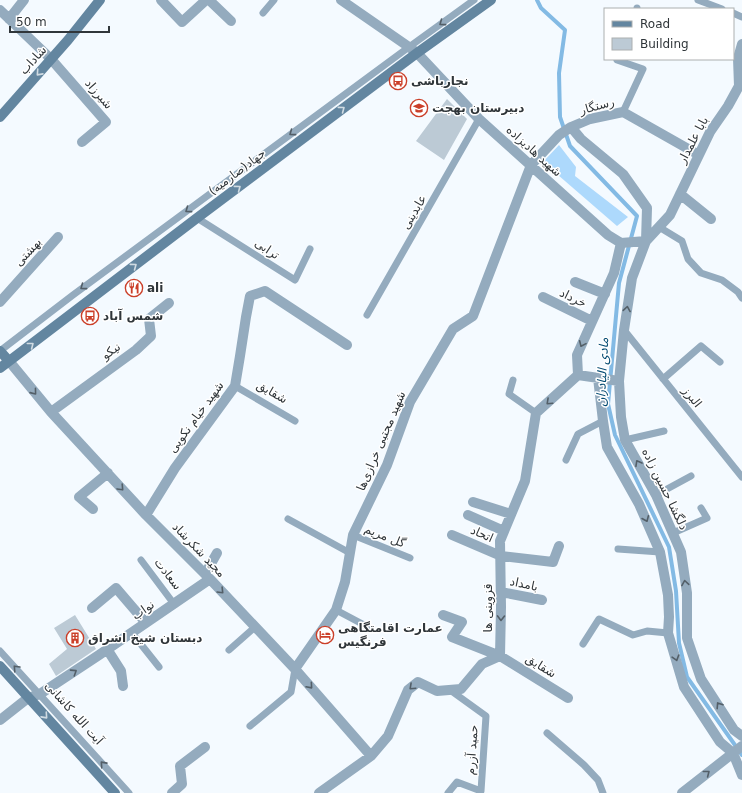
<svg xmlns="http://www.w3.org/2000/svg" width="742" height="793" font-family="'DejaVu Sans','Noto Sans Arabic',sans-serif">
<rect width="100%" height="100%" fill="#f4faff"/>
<path fill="#add9fc" d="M559,145l17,22 -1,9 53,41 -11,9 -74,-64z"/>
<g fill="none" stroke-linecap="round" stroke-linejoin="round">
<path stroke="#83bae4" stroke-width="4" d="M537,0l4,8 24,22 -6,43 1,44 10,29 67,70 -18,67 -11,121 7,31 54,112 7,44 3,52 8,34 55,78"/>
</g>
<path fill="#bccad5" d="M447,99l20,20 -23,41 -28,-19z
M75,615l21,34 -40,27 -7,-12 18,-15 -13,-21z"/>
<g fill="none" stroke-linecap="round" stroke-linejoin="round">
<path stroke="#94abbe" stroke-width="7" d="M698,0l24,9
M637,9v-1
M263,13l11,-13
M733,13l9,4
M618,59l-1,1 26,9 -20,43
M197,218l98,62 15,-31
M659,227l23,14 6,18 13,14 21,7 16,12 4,6
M367,315l112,-196
M624,330l118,147
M0,351l73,-56 336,-248 65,-47
M663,379l38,-33 19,16
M513,380l-4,14 27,19
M235,386l60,35
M625,440l39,-9
M566,460l12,-26 25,-13
M656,495l35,-19
M288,519l62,34
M673,533l34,-15 -6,-10
M353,535l57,23
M618,549l42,3
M141,560l33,44
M336,610l32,17
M132,633l27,34
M583,644l16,-25 34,16 14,-4 21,2
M229,650l26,-23
M0,651l129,142
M250,726l41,-34 4,-23
M547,733l37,32 14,15 5,13
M448,793l9,-11 24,9 5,-75 -36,-26"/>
<path stroke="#94abbe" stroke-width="10" d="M161,0l21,22 24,-22
M209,0l22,21
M341,0l68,47 8,6 62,66 129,116 13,8 25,-2
M0,10l51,49 55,63 -24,20
M9,19l15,-19
M571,127l10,12 42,35 24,34 -1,33 -14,37 -8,52 -5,51 2,36 4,23 31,55 25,57 6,41v45l14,41 33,51 8,6
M680,194l31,25
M646,241l24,-26 40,-83 18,-26 11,-20 -1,-28 4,-14
M575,282l30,12
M543,297l49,24
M0,302l58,-65
M9,361l42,51 95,103 64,64 85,90 76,87
M578,375l-1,-20 37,-82 7,-30
M578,375l41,6
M598,378l5,43 4,26 32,57 21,48 8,43 1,22 -1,16 16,54 36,55 13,11 9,22
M51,412l85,-62 15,-14 -2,-17 20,-16
M473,502l38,12
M93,509l-14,-12 29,-24
M146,515l29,-47 60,-82 5,-30 6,-39 4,-21 15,-5 82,54
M468,515l36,16
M452,535l49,21 52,6 6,-16
M205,574l12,-21
M501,592l41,8
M92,608l24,-20 30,35
M443,615l19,7 -10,15 48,19 68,42
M107,649l14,22 2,15
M295,669l41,-59 9,-28 8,-47 34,-70 23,-63 43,-73 20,-13 58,-151 28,-30 12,-8 19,-8 33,-7 76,43
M0,720l28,-22 12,-4 59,-39 111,-76
M172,793l10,-9 -2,-18 25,-19
M319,793l52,-37 17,-20 20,-46 10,-8 19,9 24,-2 21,-25 18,-8 1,-49 -1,-66 25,-60 11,-68 42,-38
M682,793l60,-47"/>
<path stroke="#6386a0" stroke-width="10" d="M0,117l68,-77 32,-40
M0,351l9,10
M0,368l197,-150 220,-165 74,-53
M0,666l115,127"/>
</g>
<defs><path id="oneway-chevron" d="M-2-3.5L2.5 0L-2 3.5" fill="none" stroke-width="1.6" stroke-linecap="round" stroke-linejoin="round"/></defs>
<g stroke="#535f68">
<use href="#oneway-chevron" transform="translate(442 23) rotate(144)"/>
<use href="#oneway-chevron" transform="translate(292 133) rotate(144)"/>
<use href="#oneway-chevron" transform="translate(188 210) rotate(144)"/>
<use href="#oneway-chevron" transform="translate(83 287) rotate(144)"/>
<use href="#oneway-chevron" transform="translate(627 309) rotate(-81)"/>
<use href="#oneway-chevron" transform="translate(582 344) rotate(114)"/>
<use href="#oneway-chevron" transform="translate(34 392) rotate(51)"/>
<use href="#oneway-chevron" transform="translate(549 402) rotate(137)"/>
<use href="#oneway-chevron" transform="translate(638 463) rotate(-119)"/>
<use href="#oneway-chevron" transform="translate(121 488) rotate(47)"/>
<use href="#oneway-chevron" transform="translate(646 519) rotate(67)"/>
<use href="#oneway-chevron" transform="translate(685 583) rotate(-99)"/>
<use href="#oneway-chevron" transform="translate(221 591) rotate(46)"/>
<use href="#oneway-chevron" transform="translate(501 618) rotate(91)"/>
<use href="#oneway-chevron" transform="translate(676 658) rotate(73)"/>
<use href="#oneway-chevron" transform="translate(16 668) rotate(-133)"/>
<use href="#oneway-chevron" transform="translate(74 672) rotate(-33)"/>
<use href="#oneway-chevron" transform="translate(310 686) rotate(49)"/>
<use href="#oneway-chevron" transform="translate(412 687) rotate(137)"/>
<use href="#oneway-chevron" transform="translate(719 705) rotate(-123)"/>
<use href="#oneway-chevron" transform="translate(103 764) rotate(-132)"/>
<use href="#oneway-chevron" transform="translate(707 773) rotate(-38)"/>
</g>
<g stroke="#d0dbe2">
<use href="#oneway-chevron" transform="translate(39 73) rotate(132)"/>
<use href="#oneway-chevron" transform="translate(342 109) rotate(-37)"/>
<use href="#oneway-chevron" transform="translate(238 188) rotate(-37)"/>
<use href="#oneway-chevron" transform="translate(134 266) rotate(-37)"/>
<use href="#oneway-chevron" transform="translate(31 345) rotate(-38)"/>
<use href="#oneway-chevron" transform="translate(45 716) rotate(48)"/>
</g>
<defs>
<symbol id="bus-ring" viewBox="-11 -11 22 22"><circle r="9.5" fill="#fff" stroke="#cb3f29" stroke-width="1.5"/><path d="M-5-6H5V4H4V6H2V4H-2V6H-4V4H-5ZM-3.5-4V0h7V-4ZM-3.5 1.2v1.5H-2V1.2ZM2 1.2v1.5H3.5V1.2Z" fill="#cb3f29"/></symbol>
<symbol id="school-ring" viewBox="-11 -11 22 22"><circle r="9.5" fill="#fff" stroke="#cb3f29" stroke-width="1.5"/><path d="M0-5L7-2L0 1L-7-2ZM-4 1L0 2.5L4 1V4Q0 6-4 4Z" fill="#cb3f29"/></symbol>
<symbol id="restaurant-ring" viewBox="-11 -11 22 22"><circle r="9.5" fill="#fff" stroke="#cb3f29" stroke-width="1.5"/><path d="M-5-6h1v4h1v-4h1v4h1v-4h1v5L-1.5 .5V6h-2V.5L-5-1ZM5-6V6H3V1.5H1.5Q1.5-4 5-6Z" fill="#cb3f29"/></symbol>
<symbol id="hotel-ring" viewBox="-11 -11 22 22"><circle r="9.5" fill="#fff" stroke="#cb3f29" stroke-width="1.5"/><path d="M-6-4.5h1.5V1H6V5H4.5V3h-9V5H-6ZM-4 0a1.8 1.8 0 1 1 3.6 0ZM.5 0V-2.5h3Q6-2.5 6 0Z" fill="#cb3f29"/></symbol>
<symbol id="building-ring" viewBox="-11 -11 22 22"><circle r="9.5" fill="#fff" stroke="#cb3f29" stroke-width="1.5"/><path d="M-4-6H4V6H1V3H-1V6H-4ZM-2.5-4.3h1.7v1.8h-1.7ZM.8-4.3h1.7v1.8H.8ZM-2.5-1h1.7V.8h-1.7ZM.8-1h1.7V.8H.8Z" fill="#cb3f29"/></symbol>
</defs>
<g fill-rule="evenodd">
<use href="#bus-ring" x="388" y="71" width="20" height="20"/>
<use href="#school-ring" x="409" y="98" width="20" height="20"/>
<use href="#restaurant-ring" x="124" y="278" width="20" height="20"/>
<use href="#bus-ring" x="80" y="306" width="20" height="20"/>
<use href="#hotel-ring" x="315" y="625" width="20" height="20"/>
<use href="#building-ring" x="65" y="628" width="20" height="20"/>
</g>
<g text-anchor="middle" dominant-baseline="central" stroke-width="3" stroke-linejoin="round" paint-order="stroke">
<g font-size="12" fill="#30363a" stroke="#fff">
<text transform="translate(33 60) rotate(-48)">شاداب</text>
<text transform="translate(99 94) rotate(49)">شیرزاد</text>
<text transform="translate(597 106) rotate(-15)">رستگار</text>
<text transform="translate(693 140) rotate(-62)">بابا علمدار</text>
<text transform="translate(534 151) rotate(42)">شهید هادیزاده</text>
<text transform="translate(237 172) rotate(-37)">جهاد(صارمیه)</text>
<text transform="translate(414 212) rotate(-60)">عابدینی</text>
<text transform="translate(267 249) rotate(33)">ترابی</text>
<text transform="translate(28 252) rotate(-48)">بهشتی</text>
<text transform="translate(573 298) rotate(26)">خرداد</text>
<text transform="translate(111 351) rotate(-36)">نیکو</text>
<text transform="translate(272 392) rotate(30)">شقایق</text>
<text transform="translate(692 397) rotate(51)">البرز</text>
<text transform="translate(196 417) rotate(-54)">شهید خیام نکویی</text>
<text transform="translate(381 441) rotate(-67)">شهید مجتبی خرازی‌ها</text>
<text transform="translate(665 489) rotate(64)">دلگشا حسین زاده</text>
<text transform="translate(482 534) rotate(24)">اتحاد</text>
<text transform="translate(385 536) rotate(22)">گل مریم</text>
<text transform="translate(199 550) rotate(46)">مجید شکرشاد</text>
<text transform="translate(168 574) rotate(52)">سعادت</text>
<text transform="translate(524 584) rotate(12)">بامداد</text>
<text transform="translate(488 608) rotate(-90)">قزوینی ها</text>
<text transform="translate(143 610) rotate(-35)">نواب</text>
<text transform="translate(541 666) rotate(32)">شقایق</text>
<text transform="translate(74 713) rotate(48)">آیت الله کاشانی</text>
<text transform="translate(472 750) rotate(-86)">حمید آزرم</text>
</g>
<g font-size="12" font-weight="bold" fill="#30363a" stroke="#fff" text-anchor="start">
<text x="411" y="81">نجارباشی</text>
<text x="432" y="108">دبیرستان بهجت</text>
<text x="147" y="288">ali</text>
<text x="103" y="316">شمس آباد</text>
<text x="338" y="628">عمارت اقامتگاهی<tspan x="338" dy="14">فرنگیس</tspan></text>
<text x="88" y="638">دبستان شیخ اشراق</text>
</g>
<g font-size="13" font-style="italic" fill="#034a71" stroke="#fff">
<text transform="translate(602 372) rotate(-87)">مادی الیادران</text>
</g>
</g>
<rect x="604" y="8" width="130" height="52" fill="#ffffff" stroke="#acafb0"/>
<rect x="612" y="21" width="20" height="6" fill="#6386a0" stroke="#acafb0"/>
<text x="640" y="28" font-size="12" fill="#30363a">Road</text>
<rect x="612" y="38" width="20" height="12" fill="#bccad5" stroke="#acafb0"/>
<text x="640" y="48" font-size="12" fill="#30363a">Building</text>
<path d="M10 26v6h99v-6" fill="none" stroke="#30363a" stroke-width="2"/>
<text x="16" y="26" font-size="12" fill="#30363a" stroke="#ffffff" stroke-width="3" paint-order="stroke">50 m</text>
</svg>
